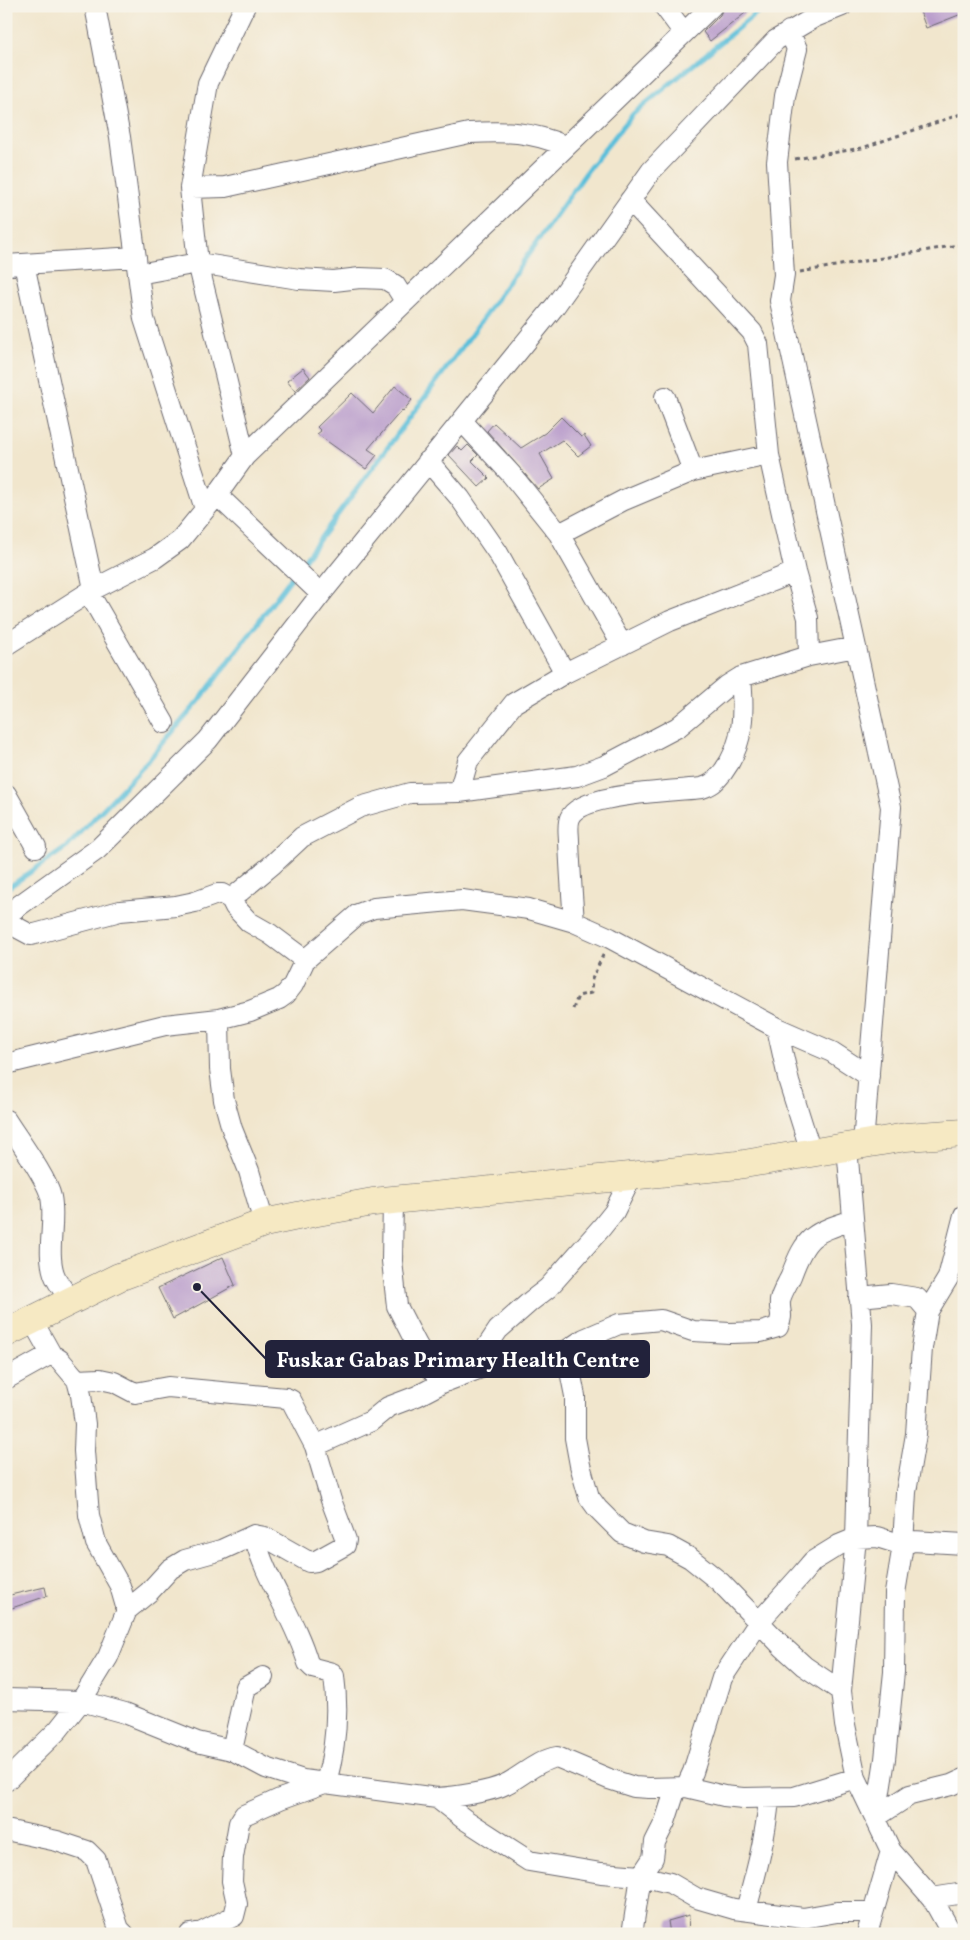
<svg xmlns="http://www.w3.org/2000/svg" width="970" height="1940" font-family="Vollkorn,serif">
<rect width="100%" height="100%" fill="#f7f3e8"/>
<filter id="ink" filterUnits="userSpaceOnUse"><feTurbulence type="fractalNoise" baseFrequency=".02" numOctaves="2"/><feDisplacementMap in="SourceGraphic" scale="10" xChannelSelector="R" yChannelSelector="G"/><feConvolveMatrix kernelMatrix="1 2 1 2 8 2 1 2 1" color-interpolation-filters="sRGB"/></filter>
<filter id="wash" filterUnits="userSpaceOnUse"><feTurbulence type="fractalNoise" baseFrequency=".0096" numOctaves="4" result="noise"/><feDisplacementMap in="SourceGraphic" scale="20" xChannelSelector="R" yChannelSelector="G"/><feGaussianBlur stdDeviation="1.12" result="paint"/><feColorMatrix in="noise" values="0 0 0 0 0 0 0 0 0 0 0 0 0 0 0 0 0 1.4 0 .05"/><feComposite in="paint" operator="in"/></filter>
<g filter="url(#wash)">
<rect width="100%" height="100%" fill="#f1e6cd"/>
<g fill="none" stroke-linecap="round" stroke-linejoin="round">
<path stroke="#5cbfda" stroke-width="5" d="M299,567l175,-236 116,-164 43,-53 132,-108
M6,889l61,-42 72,-76 60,-70 95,-127"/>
</g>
<g id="blocks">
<path fill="#ba9ecc" d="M724,6h30l-44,35 -7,-9 17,-17z
M918,6h46v7l-38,15z
M303,368l7,9 -15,14 -8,-10z
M395,386l17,14 -9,11 -1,-1 -34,39 9,6 -11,14 -49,-35 4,-3 -4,-4 35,-34 21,20z
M561,417l20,20 3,-2 7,11 -13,10 -16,-16 -22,14 14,25 -16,10 -51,-58 7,-8 27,25 24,-15z
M468,445l10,10 -6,6 17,17 -10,9 -30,-32 8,-9 5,5z
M223,1257l12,28 -62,34 -15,-31z
M45,1587l2,9 -41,14v-14z
M689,1915l-1,19h-18l-2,-13z"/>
</g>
</g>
<g filter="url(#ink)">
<use href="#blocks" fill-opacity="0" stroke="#6a676e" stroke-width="1"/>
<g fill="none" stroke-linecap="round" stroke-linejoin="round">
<defs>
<path id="street" d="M95,6l25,131 24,182 61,190
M245,6l-37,77 -18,105 8,75 47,193
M664,6l20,27
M789,31l8,18 -12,47 -8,66 7,113 -4,26 111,506 -28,337
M190,188l35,-1 244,-54c36,-2 62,-2 96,13
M630,200l122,132 6,12 11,111 26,117 13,46 1,38
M24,264l70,325
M6,265l130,-8
M138,274l60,-11 101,16 35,2 26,-3 25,1 10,6 10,16
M665,397l28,74
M462,421l49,53 48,60 63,111
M428,461l32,37 38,55 67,120
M217,495l104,99
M559,534l65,-34 69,-29 76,-16
M89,593l75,130
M6,645l88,-56 61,-31 25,-18 37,-45 28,-39 467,-450
M459,792l9,-31 46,-58 51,-30 105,-52 125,-49
M6,794l30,53
M231,899l42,-35 29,-27 58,-30 50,-14 49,-1 118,-16 27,-10 74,-39 50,-42 13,-8 68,-21 47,-9
M6,915l92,-66 110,-109 113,-146 234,-288 96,-135 125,-131 39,-23 27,-11
M6,919l10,8 15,8 89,-24 56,-5 19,-4 22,-8h5l9,5 4,8 14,15 21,12 35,26
M574,922c-2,-27 -4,-54 -5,-81 0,-7 -2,-16 1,-23 10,-25 106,-27 132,-30 12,-4 13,-7 21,-16 22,-29 21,-61 18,-95
M219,1019l1,50 4,31 8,29 17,42 15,52
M777,1028l12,54 22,70
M6,1064l159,-39 54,-6 31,-8 29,-12 7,-5 7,-9 12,-25 53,-46 16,-6 88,-8 67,9 45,13 36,16 167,90 55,24 37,24
M6,1120c12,19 41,58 45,77 5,25 -5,53 3,77 3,9 11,18 17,26
M847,1147l15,177 -6,214 -15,153 4,34 11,53 35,73 41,47 20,36
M393,1200l-1,61 5,45 20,39 15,25 10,13
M964,1215l-16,63 -20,33 -6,37 -6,86 -10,58 -3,53 -8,48 -1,79 -9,87 -9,58 34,-22 41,-10 13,-6
M859,1297l32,-3 26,4 11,13
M32,1320l19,34 9,6 17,20 4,15 4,29 -1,27 5,64 7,28 24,43 7,24
M566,1351l9,45v42l5,27 9,32 8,11 25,25 22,9 24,4 22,12 30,24 63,65 21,19 37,25
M486,1366l44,-12 36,-3 18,-12 35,-15 42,-4 32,11 37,2 31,-1 17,-5c6,-14 1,-14 2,-26 1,-8 8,-18 11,-25 15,-41 22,-43 62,-56
M6,1379l45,-25
M315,1446l56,-25 17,-14 29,-11 25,-13 44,-17v-18l12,-18 33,-29 17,-13 54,-61 12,-15 18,-36
M254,1535c11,45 41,83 54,128l5,5 19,5 2,3c5,37 2,71 -8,107
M6,1699l75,2 44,12 72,29 35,8 34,18 37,12 134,18c17,-1 54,-6 69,-14 16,-8 32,-24 51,-27l52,22 25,8 15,1 37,-1 38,9 19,2 51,-1 62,-19
M232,1750l14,-63 17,-10
M6,1781l52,-51 23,-29 27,-44 19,-47 22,-18 21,-23 15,-9 36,-10 33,-15 11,2 44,25 7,-1 29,-16 1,-5 -15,-40 -16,-54 -24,-46 -5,-2 -118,-11 -33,6 -21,-11 -14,-3 -23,1
M686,1787l7,-15 29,-94 37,-56 42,-47 12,-14 26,-16 17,-7 21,-1 26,8 10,-4 51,3
M437,1798l27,21 65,42 72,12 40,3 29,7 26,15 38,11 69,9 34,-6h35
M6,1830l51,11 30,10 9,9 23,69 5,5
M932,1898l32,-5
M746,1910c10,-37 20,-73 23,-112
M190,1934l12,-2 32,-16 3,-12 -5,-23 1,-24 6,-34 5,-8 36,-16 42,-15
M632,1934l9,-58 12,-18 2,-16 10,-20 11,-34
M867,1934l24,-83"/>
<path id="secondary" d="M6,1333l113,-56 145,-54 48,-10 61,-11 365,-37 168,-28 58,-4"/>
</defs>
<use href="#street" stroke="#6a676e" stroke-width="22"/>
<use href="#secondary" stroke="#6a676e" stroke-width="29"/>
<path stroke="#6a676e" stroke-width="3" stroke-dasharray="4 4" stroke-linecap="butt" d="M795,159l67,-11 102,-35
M800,272l164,-28
M573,1009l5,-13 13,-3 1,-14 12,-26"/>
<use href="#street" stroke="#fff" stroke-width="20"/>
<use href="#secondary" stroke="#f6e9c3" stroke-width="28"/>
</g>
</g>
<path fill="none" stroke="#22223b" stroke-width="2" d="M197 1287L266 1359"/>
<circle fill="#22223b" stroke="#f7f3e8" stroke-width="2" cx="197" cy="1287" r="5"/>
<rect fill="#22223b" stroke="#22223b" stroke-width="2" x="266" y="1341" width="383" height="36" rx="5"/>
<g font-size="21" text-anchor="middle" font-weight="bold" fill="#fff">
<text x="458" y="1367">Fuskar Gabas Primary Health Centre</text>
</g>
<rect width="970" height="1940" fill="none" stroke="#f7f3e8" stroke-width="25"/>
</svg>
